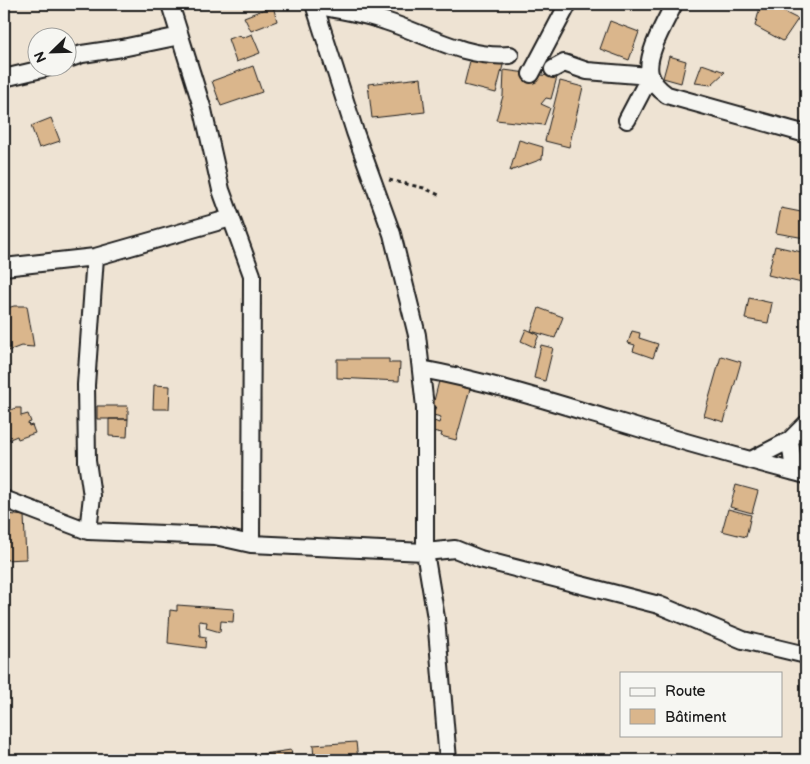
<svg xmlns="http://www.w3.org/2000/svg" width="810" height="764" font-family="'Balsamiq Sans',sans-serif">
<rect width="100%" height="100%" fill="#eee3d3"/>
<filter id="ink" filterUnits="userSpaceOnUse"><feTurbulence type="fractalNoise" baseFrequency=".02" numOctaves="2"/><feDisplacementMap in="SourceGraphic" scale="10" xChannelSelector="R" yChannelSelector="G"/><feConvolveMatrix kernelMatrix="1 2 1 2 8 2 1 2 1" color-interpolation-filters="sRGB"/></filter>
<g filter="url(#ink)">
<path fill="#dab68c" stroke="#1c1c1c" d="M761,4h7l30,15 -15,22 -28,-15z
M273,6l4,15 -26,10 -7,-14z
M610,21l29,11 -10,28 -29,-11z
M252,34l8,19 -24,9 -8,-23 12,-4 2,3z
M472,53l32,8 -8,32 -32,-8z
M669,56l17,5 -5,22 -18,-5z
M702,64l23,8 -14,13 -16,-2z
M253,66l9,26 -41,14 -9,-25z
M504,70l53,7 -6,22 -5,-1 -5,6 9,4 -6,17 -48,-5 7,-24z
M421,78l4,34 -53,6 -4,-34z
M560,81l23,6 -14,60 -24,-6z
M51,118l9,23 -21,7 -8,-22z
M519,140l24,7 -1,12 -32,12z
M781,208l25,5 -1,25 -29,-5z
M775,246l31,7v31l-38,-9z
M749,298l23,5 -4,20 -23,-4z
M14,306h13l7,41 -13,-1 -13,5 -4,-42z
M539,308l24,9 -8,21 -24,-7z
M526,329l13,6 -5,12 -13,-6z
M632,331l8,2 -1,5 19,6 -5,14 -20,-7 2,-6 -7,-2z
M541,345l12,3 -8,33 -11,-3z
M721,356l20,6 -17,60 -20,-6z
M337,359h52v4h11l-1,18 -62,-3z
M445,376l22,3 -2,8 5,2 -14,51 -15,-4 1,-3 -10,-2 2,-10 5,2 2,-6 -8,-2 3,-9 -3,-1 6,-24 4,1z
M154,385l16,1 -1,23h-16z
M97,406h31v13h-31z
M16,408h5v8l7,-2 3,8 -3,1 1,3 3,-1 3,8 -17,6 -1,-3 -12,5 -1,-9 2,-5 -2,-3v-12z
M109,419h19l-1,18 -18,-1z
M736,485l22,6 -6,22 -22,-6z
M728,509l23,6 -5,22 -24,-6z
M8,514l16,2 2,43 -22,1v-45z
M177,605l57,4 -1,13 -12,-1 -1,11 -14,-4 1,-6 -8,-1 1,15 6,1 -1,11 -37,-5 2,-33 7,1z
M356,742l2,18h-44l-1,-15z
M291,750l2,10h-37v-5z
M806,754v6h-46l-1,-4z"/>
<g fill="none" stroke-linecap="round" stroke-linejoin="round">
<defs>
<path id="minor" d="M170,4l10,32
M314,4l41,128 37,102 25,101 8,72v145l11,66 12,142
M674,4c-8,17 -29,51 -24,70 2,8 10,16 17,21l139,39
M314,5c24,5 48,8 71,16 41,13 81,38 125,34
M68,59l14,-5 40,-6 58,-12 23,74 18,80 31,85 -1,269
M553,69l11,-6 23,8 63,5 -23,44
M531,74l37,-70
M4,78l42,-10
M4,267l91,-10 136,-39
M421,369c65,12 128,32 191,51 65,20 129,38 194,55
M790,440l4,32
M751,460l39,-20 16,-16
M4,499l84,32 127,5 36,8 174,8 30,-3 25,10 179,46 84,35 63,15
M88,531l4,-35 -5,-35 -1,-76 9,-128"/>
</defs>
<use href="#minor" stroke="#1c1c1c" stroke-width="20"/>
<path stroke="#1c1c1c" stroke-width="3" stroke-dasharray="4 4" stroke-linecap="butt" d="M389,180l35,8 17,8"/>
<use href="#minor" stroke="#f6f6f2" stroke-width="16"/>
</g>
</g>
<rect width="810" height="764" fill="none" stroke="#f6f6f2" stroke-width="20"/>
<rect x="10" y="10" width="790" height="744" fill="none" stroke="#1c1c1c" stroke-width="2" filter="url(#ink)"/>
<rect x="620" y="672" width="162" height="65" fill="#f6f6f2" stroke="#9f9f9c"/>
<rect x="630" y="688" width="25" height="8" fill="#f6f6f2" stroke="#9f9f9c"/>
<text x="665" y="696" font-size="15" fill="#1c1c1c">Route</text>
<rect x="630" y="709" width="25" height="15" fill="#dab68c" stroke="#9f9f9c"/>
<text x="665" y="722" font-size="15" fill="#1c1c1c">Bâtiment</text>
<g transform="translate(52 52) rotate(247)"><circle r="24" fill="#f6f6f2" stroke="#9f9f9c"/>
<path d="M0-4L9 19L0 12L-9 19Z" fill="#1c1c1c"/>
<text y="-8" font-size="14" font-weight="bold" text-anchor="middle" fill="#1c1c1c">N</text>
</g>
</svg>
